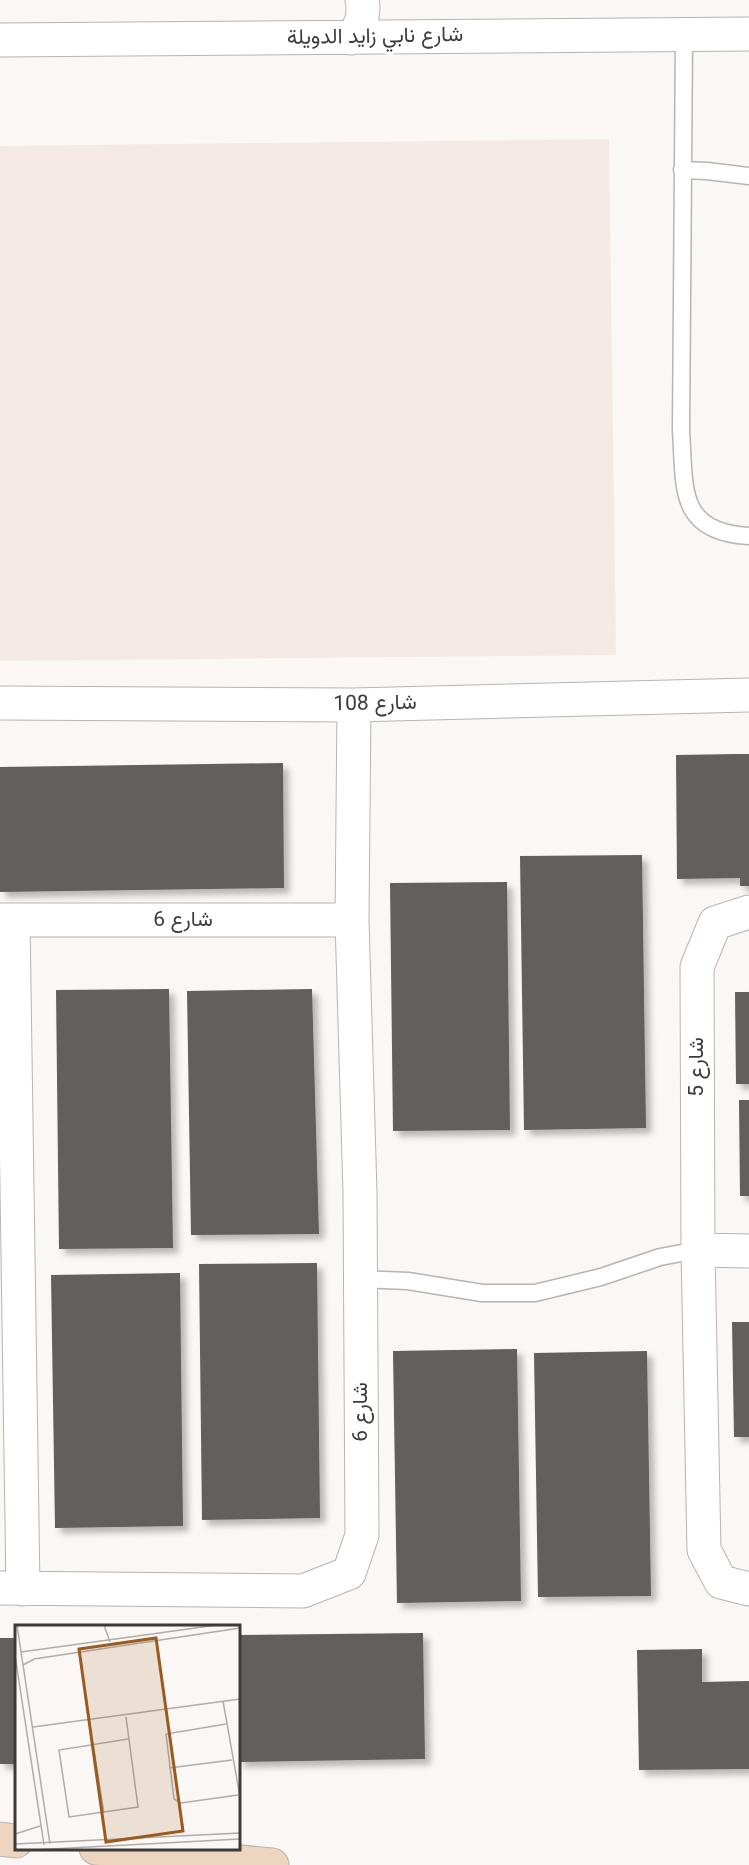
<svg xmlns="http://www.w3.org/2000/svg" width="749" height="1865" font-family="Georgia,Vazirmatn,serif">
<defs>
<filter id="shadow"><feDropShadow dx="5.5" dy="5.5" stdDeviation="3" flood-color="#0004"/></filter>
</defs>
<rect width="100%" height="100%" fill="#fbf7f5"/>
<path fill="#f4eae3" d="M609,139l7,516 -616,6v-515z"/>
<path fill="#625f5d" filter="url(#shadow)" d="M738,754h11v132h-9v-8l-63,1 -1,-124z
M283,763l1,125 -284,4v-125z
M642,855l4,273 -122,2 -4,-274z
M507,882l3,248 -117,1 -3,-248z
M169,989l4,259 -114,1 -3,-259z
M312,989l7,245 -128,1 -4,-244z
M735,992h14v92h-13z
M739,1100h10v96h-9z
M317,1263l3,255 -118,2 -3,-256z
M180,1273l3,253 -128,2 -4,-253z
M732,1322h17v115h-15z
M517,1349l4,252 -124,2 -4,-252z
M647,1351l4,245 -113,1 -4,-244z
M423,1633l2,126 -187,3v-127z
M0,1638h16v126h-16z
M702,1649v33l47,-1v88l-110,1 -2,-120z"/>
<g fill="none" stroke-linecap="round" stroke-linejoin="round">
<defs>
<path id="service" d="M684,35l-3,396c4,57 -4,101 68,105
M682,170l25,1 42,5
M360,1279l48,2 74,12h53l66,-16 59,-20 38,-7"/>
<path id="minor" d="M0,703l354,2 395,-10
M749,912l-34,11 -18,44 1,283 6,300 17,32 28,7
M0,920h352
M13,920l10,669
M698,1250l51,1
M0,1588l303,3 46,-18 13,-38 -2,-342 -8,-273 2,-215"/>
<path id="tertiary" d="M352,38c9,-12 13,-23 10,-38
M0,40l749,-6"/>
<path id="secondary" d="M0,1839l16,2
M96,1848l176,17"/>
</defs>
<use href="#service" stroke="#b7b4b2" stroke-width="19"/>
<use href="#minor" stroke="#b7b4b2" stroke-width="35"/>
<use href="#tertiary" stroke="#b7b4b2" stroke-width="35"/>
<use href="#secondary" stroke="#b7b4b2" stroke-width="35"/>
<use href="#service" stroke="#fff" stroke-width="16"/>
<use href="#minor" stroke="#fff" stroke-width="33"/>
<use href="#tertiary" stroke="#fff" stroke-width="33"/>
<use href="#secondary" stroke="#edd5bf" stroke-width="33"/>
</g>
<g text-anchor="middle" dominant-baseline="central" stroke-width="6" stroke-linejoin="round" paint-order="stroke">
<g font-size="21" fill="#3d3b3a" stroke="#fff">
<text transform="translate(375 37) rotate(-1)">شارع نابي زايد الدويلة</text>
<text transform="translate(375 704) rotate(-1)">شارع 108</text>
<text x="183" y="920">شارع 6</text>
<text transform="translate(697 1067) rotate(-90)">شارع 5</text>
<text transform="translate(361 1412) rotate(-90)">شارع 6</text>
</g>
</g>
<g transform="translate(15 1625)">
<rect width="225" height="225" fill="#fbf7f5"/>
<path fill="none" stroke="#afacaa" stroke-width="1.5" d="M2,0l33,219M89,0l6,17M6,27l196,-27M0,30l29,190M8,40l11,-6 206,-31M208,76l17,96M111,92l12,90 -69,10 -10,-67 69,-11M211,99l-60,10 8,65 7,4 57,-8M18,102l207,-28M78,119l11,69M154,143l63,-8M0,209l25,-8M0,219l225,-11M17,225l208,-11"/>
<path fill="#995b20" fill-opacity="0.15" stroke="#995b20" stroke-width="3" d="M141,13l27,193 -77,11 -27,-193z"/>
<rect width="225" height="225" fill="none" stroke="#3d3b3a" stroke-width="3"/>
</g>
</svg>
